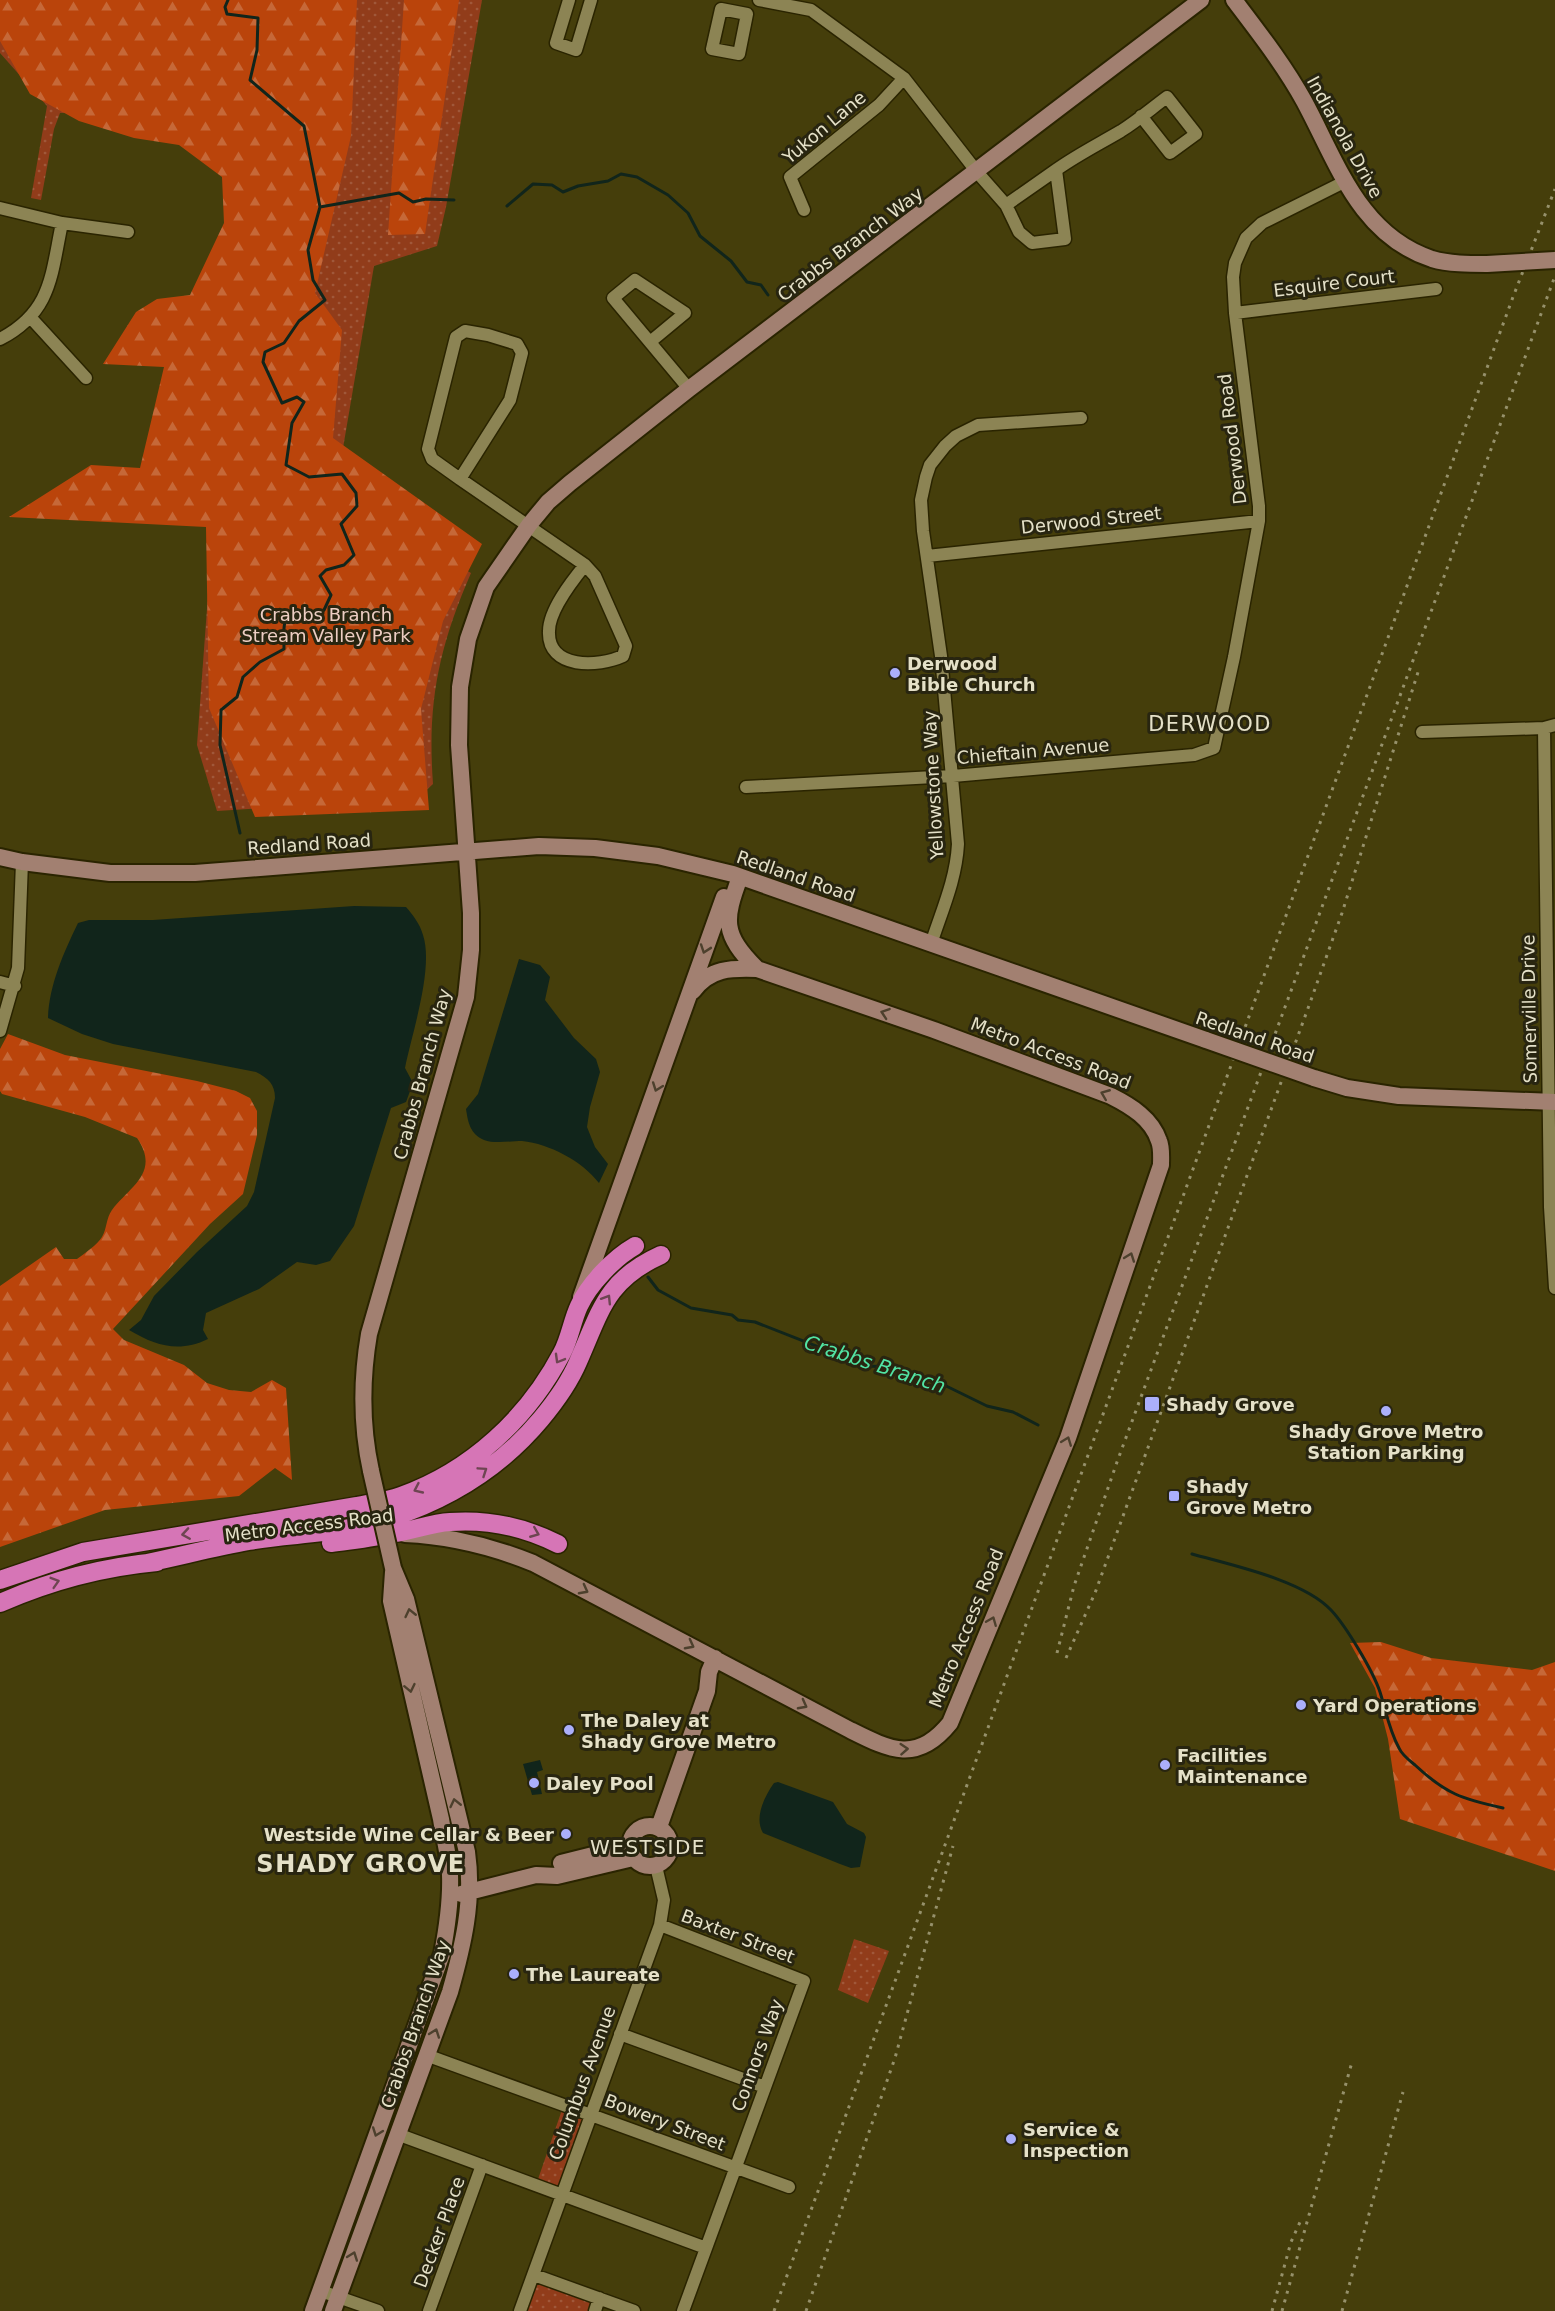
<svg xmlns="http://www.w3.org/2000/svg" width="1555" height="2311" font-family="'DejaVu Sans',sans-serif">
<defs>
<pattern id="grass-dots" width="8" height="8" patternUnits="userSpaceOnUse" patternTransform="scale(1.5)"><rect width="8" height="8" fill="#913c1a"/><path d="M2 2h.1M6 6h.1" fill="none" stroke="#a0583a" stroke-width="1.8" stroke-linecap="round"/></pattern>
<pattern id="forest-firs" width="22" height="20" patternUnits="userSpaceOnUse" patternTransform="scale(1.5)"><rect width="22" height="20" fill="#ba440b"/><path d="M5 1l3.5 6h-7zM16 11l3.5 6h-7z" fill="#c66838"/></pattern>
</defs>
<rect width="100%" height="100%" fill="#453e0b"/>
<path fill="url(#grass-dots)" d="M0,0h482l-36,207 -9,39 -63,20 -31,182 63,88 65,37c-32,74 -44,129 -38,211l-15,14 -201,13 -20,-66 29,-396 15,-165 -80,-74 -101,3 -6,16 -13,71 -10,-2 16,-92 -47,-53z
M854,1939l35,12 -21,52 -30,-13z
M564,2104l27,10 -29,81 -26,-10z
M535,2277l64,21 -5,13h-72z"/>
<path fill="url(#forest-firs)" d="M0,0h357l-6,136 -36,157 27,37 -9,108 149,106 -39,77 -22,88 8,101 -174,7 -46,-109 -3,-181 -197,-10 82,-52 49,3 24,-101 -61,-3 33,-52 21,-13 33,-4 34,-72 -2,-46 -43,-32 -45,-7 -55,-17 -49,-27 -30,-53z
M404,0h55l-34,234 -37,1z
M8,1034l57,21 132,26 39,10 14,7 7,13v24l-14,59 -33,30 -97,105 11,11 60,25 23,18 22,7 22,2 21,-12 14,8 6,92 -17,-12 -36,28 -134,14 -105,37v-261l56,-39 8,12h13c8,-6 20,-14 25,-22 5,-8 4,-19 10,-27 17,-23 49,-37 25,-72l-52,-21 -83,-23 -2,-3v-42z
M1381,1642l50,16 101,12 23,-8v209l-155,-52 -12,-80 -13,-51 -25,-45z"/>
<path fill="#11251b" d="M354,906l52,1c7,8 14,17 17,28 11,33 -11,98 -18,133l8,15 -7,19 -15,6 -37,118 -24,35 -14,4 -19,-3 -38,27 -53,24 -3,17 5,9c-29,14 -52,7 -79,-9l12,-10 13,-24 43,-44 50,-46 7,-14 21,-94c0,-14 -7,-20 -19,-26l-143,-28 -31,-10 -34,-16c1,-33 16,-66 30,-95l11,-3h64z
M519,959l21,6 10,12 -5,23 29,38 22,21 4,13 -10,35 -3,20 8,20 13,17 -9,19c-17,-22 -49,-39 -77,-42 -11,0 -28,3 -38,-1 -14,-6 -16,-18 -18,-31l12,-15z
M540,1760l3,10 -6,2 5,22 -10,1 -9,-31z
M778,1782l55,20 14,22 17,9 2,4 -6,30 -9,1 -11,-4 -77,-31c-9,-15 1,-36 11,-50z"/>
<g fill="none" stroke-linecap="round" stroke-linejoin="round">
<path stroke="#11251b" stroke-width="3" d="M228,0l-3,7 2,7 31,4 -1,32 -7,30 54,46 16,81 -12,43 5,30 12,20 -26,21 -15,22 -19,9 -2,10 19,41 15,-6 7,5 -12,21 -6,42 23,12 33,-3 14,19 1,13 -16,18 13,31 -10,10 -18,5 -6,6 11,19 -7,15 -7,7 -23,-8c-13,9 -10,25 -10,40l-24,13 -17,15 -6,20 -16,13 -1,35 20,88
M507,206l26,-22 19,1 11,7 15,-6 30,-5 13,-7 16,3 31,18 20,18 12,23 31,25 16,21 14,3 7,10
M320,207l79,-14 14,9 13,-3 28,1
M648,1277l10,13 33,18 41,7 6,5 17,2 112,44 26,1 45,15 49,24 26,6 25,13
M1192,1554c39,11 111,26 139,56 15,16 42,61 49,82 6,19 9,38 19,56 3,7 10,12 16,17 31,29 47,34 88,43"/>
<defs>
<path id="street" d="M569,0l-13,43 20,7 15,-50
M759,0l52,10 93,68 73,94 29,33 13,27 13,11 33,-4 -9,-69c21,-15 43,-26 65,-39 16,-10 31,-23 46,-34l29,37 -26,19 -29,-37
M721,9l26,5 -8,40 -27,-5z
M1006,205l50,-35
M0,208l62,15 66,9
M804,210l-14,-33 89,-72 25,-27
M1235,313l201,-24
M31,318l55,60
M465,331l23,4 29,9 5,9 -12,47 -50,79 -28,-20 -4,-10 28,-112z
M0,339c52,-27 51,-64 62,-116
M650,342l35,-29 -50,-33 -22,18 76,91
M460,479l125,86 10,11 31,70 -3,10c-24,11 -76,14 -74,-25 0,-21 23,-50 36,-66
M927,556l332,-35
M1544,728l6,479 5,81
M1422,732l122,-4 11,-3
M746,787l207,-11 241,-21 20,-7 20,-91 25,-136v-15l-24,-193 -2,-36 2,-14 11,-25 16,-15 82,-41
M931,944c11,-34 25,-64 27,-100l-17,-188 -18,-125 -2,-31 5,-23 4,-12 15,-19 11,-10 22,-11 103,-7
M0,982l15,4
M0,1031l18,-63 4,-106
M660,1925l144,56 -121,330
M620,2034l145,53
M426,2055l363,132
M397,2134l309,114
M534,2275l100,36
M321,2291l57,20
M429,2311l53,-146
M520,2311l140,-386 4,-25 -8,-34
M595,2311l4,-13"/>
<path id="secondary" d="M1234,0c25,33 50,65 70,101 33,61 55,134 128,158 17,5 37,5 55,5
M0,857l22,5 88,11h85l344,-27 56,2 63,8 75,18 473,166
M693,991c17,-23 38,-23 64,-22
M1314,1078l33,10 52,8 156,6
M581,1297l143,-400
M371,1471c-10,-46 -10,-90 -2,-137l97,-337 5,-47v-37l-12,-168 1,-58 8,-48 18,-52 43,-62 19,-23 22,-19 119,-94 512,-389
M405,1534c44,2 86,12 128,29l317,167c40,20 67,34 100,-7l118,-285 93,-273c0,-7 1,-17 -2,-24 -7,-22 -28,-35 -48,-45l-177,-66 -177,-61c-35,-35 -33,-49 -17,-92
M630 1846a20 20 0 1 1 40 0a20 20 0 1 1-40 0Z
M659,1827l48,-136 2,-19 6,-14
M561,1863l68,-17
M461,1894l75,-19 21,1 76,-18
M313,2311l129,-357c5,-26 9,-52 8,-79 -1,-19 -6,-37 -9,-56l-50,-218 2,-29
M333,2311l117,-319c13,-46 24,-91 17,-140l-61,-253 -13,-31"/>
<path id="highway" d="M331,1543c21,-3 43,-5 64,-10 19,-3 37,-10 55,-11 39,-3 74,5 108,22
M147,1563c34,-7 68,-16 102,-22 31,-6 63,-6 95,-12 76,-13 147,-50 197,-110 15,-18 28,-36 37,-57 23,-52 28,-82 83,-107
M0,1580l83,-28 274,-46c14,-3 30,-5 44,-10 70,-25 127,-78 161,-143 8,-15 10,-32 17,-47 10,-22 35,-48 56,-60
M0,1603c50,-22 103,-36 157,-41"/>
</defs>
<use href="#street" stroke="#2a2400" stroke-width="15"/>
<use href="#secondary" stroke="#2a2400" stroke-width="20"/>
<use href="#highway" stroke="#2a2400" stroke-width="21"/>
<use href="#street" stroke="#8c8454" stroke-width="12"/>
<use href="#secondary" stroke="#a28071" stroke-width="16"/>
<use href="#highway" stroke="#d675b6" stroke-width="18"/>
<path stroke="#96916b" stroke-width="3" stroke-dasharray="3 6" stroke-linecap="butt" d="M1057,1653l17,-67 43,-124 438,-1186
M1066,1658l29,-65 216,-593 31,-87 77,-244
M774,2311l739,-2014 42,-108
M806,2311l89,-253 58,-212
M1272,2311l19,-69 10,-22
M1282,2311l70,-249
M1342,2311l61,-219"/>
<defs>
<path id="secondary-bridge" d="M1487,264l68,-4
M1206,1040l108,38
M371,1471l22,97"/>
</defs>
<use href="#secondary-bridge" stroke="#2a2400" stroke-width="20" stroke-linecap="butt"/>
<use href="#secondary-bridge" stroke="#a28071" stroke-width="16"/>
</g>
<defs><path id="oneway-chevron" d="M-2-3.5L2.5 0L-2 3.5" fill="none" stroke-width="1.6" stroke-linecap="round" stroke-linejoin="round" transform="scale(1.5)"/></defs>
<g stroke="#4d402d">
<use href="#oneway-chevron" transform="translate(705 949) rotate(109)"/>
<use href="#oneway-chevron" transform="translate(885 1013) rotate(-161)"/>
<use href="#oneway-chevron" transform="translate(657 1087) rotate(110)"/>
<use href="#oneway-chevron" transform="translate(1105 1094) rotate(-158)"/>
<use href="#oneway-chevron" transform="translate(1130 1257) rotate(-70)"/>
<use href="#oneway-chevron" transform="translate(1067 1441) rotate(-69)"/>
<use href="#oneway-chevron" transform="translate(584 1590) rotate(28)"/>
<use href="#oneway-chevron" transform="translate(410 1613) rotate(-103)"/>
<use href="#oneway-chevron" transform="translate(992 1621) rotate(-68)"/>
<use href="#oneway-chevron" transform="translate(690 1645) rotate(28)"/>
<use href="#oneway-chevron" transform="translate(410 1688) rotate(78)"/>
<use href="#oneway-chevron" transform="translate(803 1705) rotate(28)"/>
<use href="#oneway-chevron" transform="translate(904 1749) rotate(-4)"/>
<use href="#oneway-chevron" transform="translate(455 1803) rotate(-103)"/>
<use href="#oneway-chevron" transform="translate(435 2033) rotate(-70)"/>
<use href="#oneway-chevron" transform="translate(377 2132) rotate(110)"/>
<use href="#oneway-chevron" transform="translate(353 2256) rotate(-70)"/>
</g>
<g stroke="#6e4552">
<use href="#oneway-chevron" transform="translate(607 1299) rotate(-58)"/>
<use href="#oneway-chevron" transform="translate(559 1359) rotate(120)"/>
<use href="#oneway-chevron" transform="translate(483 1471) rotate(-34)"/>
<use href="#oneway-chevron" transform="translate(418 1489) rotate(155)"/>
<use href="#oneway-chevron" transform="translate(535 1533) rotate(22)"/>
<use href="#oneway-chevron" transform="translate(186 1534) rotate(171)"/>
<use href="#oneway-chevron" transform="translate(55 1582) rotate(-17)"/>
</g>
<g fill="#abaffb" stroke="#282510" stroke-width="2">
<circle cx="895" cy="673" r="6"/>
<rect x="1144" y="1396" width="16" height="16" rx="3"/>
<circle cx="1386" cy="1411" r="6"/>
<rect x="1168" y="1490" width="12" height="12" rx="3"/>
<circle cx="1301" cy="1705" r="6"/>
<circle cx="569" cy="1730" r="6"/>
<circle cx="1165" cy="1765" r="6"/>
<circle cx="534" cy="1783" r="6"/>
<circle cx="566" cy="1834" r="6"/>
<circle cx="514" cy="1974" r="6"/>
<circle cx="1011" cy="2139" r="6"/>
</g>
<g text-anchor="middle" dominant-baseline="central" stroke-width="6" stroke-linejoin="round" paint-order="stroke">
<g font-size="18" fill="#e5e1c8" stroke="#282510">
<text transform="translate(824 127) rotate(-40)">Yukon Lane</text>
<text transform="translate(1345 137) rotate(61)">Indianola Drive</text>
<text transform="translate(850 244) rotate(-37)">Crabbs Branch Way</text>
<text transform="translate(1334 283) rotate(-7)">Esquire Court</text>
<text transform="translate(1232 439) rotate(-97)">Derwood Road</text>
<text transform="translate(1091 520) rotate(-6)">Derwood Street</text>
<text transform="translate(1033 751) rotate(-5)">Chieftain Avenue</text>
<text transform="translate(933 785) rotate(-93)">Yellowstone Way</text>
<text transform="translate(309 844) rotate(-4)">Redland Road</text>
<text transform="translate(796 876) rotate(19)">Redland Road</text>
<text transform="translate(1529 1009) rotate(-91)">Somerville Drive</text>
<text transform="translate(1255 1037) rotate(19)">Redland Road</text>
<text transform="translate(1051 1053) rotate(21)">Metro Access Road</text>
<text transform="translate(422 1074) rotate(-75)">Crabbs Branch Way</text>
<text transform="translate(309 1525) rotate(-7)">Metro Access Road</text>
<text transform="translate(966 1628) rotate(-68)">Metro Access Road</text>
<text transform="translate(738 1936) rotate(21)">Baxter Street</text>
<text transform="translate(415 2024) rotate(-71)">Crabbs Branch Way</text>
<text transform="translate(757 2055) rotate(-70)">Connors Way</text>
<text transform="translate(582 2083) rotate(-70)">Columbus Avenue</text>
<text transform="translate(665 2122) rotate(21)">Bowery Street</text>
<text transform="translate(439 2232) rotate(-70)">Decker Place</text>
</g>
<g font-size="18" fill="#edcec3" stroke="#282510">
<text x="326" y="614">Crabbs Branch<tspan x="326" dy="21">Stream Valley Park</tspan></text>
</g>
<g font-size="18" font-weight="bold" fill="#e5e1c8" stroke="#282510" text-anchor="start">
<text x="907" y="663">Derwood<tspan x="907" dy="21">Bible Church</tspan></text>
<text x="1166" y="1404">Shady Grove</text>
<text x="1386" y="1431" text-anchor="middle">Shady Grove Metro<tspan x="1386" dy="21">Station Parking</tspan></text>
<text x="1186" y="1486">Shady<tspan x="1186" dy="21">Grove Metro</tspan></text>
<text x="1313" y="1705">Yard Operations</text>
<text x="581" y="1720">The Daley at<tspan x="581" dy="21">Shady Grove Metro</tspan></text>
<text x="1177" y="1755">Facilities<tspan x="1177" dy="21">Maintenance</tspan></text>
<text x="546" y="1783">Daley Pool</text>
<text x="554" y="1834" text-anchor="end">Westside Wine Cellar &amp; Beer</text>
<text x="526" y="1974">The Laureate</text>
<text x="1023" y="2129">Service &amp;<tspan x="1023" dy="21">Inspection</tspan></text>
</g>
<g font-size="20" font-style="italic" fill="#52e3a3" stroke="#282510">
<text transform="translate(875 1364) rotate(18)">Crabbs Branch</text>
</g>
<g font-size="20" letter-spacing="1.5" fill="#e5e1c8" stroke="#282510">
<text x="648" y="1847">WESTSIDE</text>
</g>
<g font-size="21" letter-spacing="1.5" fill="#e5e1c8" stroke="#282510">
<text x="1210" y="724">DERWOOD</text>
</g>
<g font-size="24" font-weight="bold" letter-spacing="1.5" fill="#e5e1c8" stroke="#282510">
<text x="361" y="1864">SHADY GROVE</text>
</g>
</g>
</svg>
